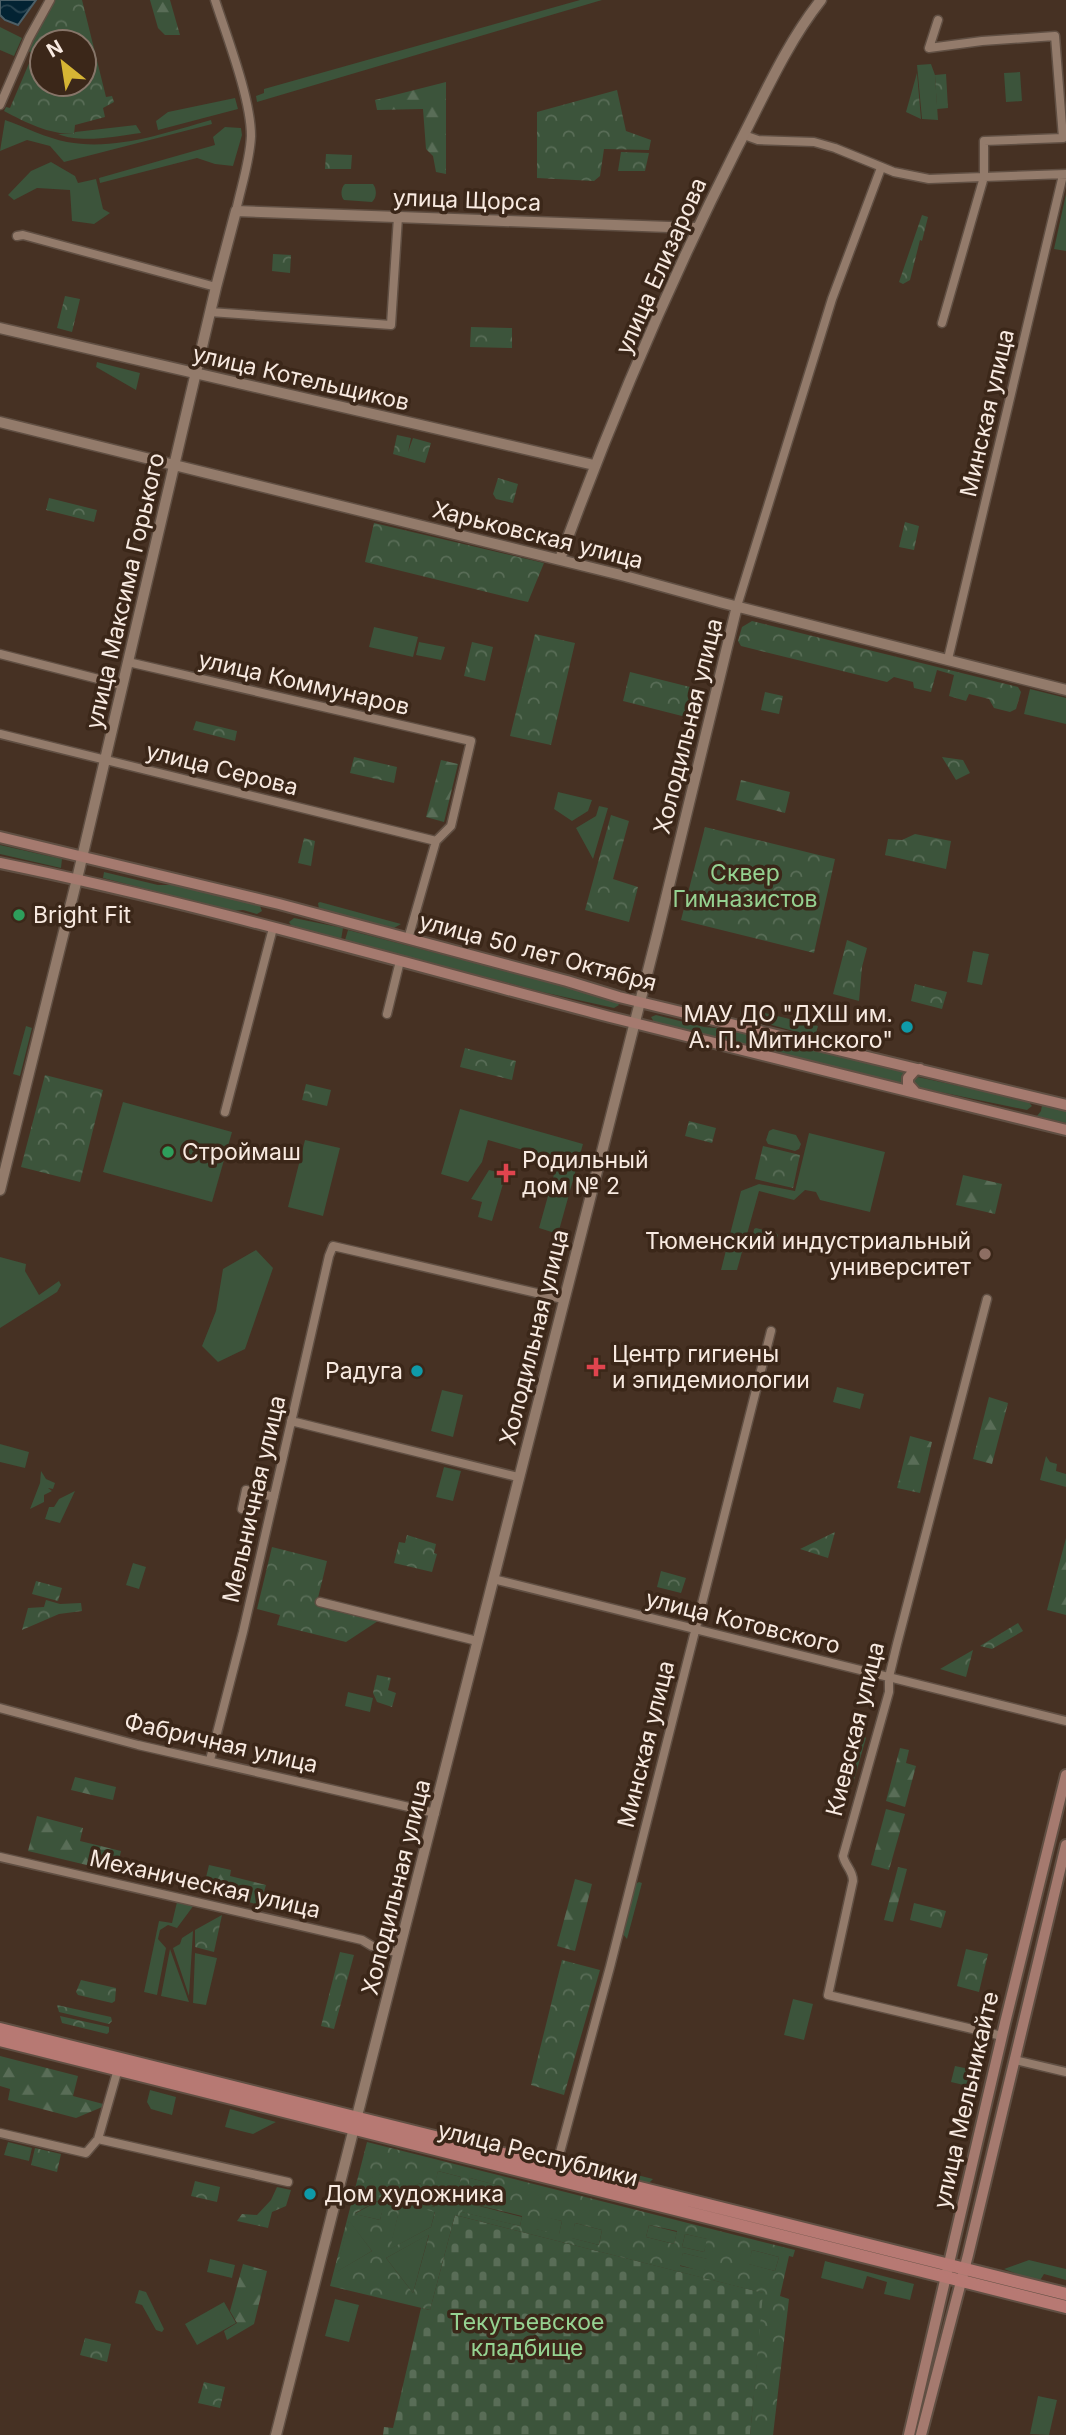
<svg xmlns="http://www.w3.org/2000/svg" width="1066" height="2435" font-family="Inter,sans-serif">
<defs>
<pattern id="forest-firs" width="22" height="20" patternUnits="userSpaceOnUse" patternTransform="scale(1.75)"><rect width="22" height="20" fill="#3c543b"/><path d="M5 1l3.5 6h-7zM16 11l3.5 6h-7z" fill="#596d57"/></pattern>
<pattern id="cemetery-stones" width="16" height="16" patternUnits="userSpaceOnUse" patternTransform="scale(1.75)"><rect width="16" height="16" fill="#3c543b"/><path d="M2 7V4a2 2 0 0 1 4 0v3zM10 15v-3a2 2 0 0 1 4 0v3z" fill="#596d57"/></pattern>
<pattern id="park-crowns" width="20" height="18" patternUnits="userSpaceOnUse" patternTransform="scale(1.75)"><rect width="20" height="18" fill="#3c543b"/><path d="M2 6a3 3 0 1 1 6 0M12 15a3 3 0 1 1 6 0" fill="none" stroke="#596d57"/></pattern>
<pattern id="water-waves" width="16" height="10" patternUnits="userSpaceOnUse" patternTransform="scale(1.75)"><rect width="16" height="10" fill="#032333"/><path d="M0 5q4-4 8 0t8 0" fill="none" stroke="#284350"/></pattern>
</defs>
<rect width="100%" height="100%" fill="#463123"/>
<path fill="#3c543b" d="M580,0h22l-345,102 -1,-6 8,-3v-4z
M0,27l22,11 -8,18 -14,-6z
M931,64l4,11 3,45 -16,-1 -5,-54z
M1020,72l2,29 -16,1 -2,-29z
M235,98l3,11 -80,21 -2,-9 12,-9z
M5,120c20,7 41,18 62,22 48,9 98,-9 144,-22l1,4 -148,38 -14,-16 -23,-6 -27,11z
M136,125l5,8c-25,3 -59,11 -83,1h16l1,-2z
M225,127l16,1 1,7 -9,31 -18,-2 -18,-6 -97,25 -1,-5 116,-33 -2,-8z
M51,162l24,14 3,7 18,-4 7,30 7,4 -16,11 -22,-3 -2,-31 -33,-2 -23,12 -6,-5 23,-24z
M345,184h28c4,5 4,14 -1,18l-28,-2c-4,-4 -3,-13 1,-16z
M1066,194v57l-12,-2z
M97,362l43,11 -4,17 -40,-23z
M374,627l44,10 -5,20 -44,-10z
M419,642l26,5 -4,13 -25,-5z
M1030,689l36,9v26l-42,-10z
M558,792l34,8 -4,11 -16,10 -18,-12z
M599,806l9,2 -15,51 -17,-31 20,-12z
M0,845l62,14 -1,9 -61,-14z
M104,872l54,13h19l83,21 2,5 -5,3 -14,-4 -11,1 -129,-33z
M320,902l81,22 -7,4 -75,-19 -1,-6z
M294,918l49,10 -2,12 -49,-13 -3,-5z
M348,930l268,70 3,5 -5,3 -72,-16 -197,-52z
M973,951l16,3 -7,31 -15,-3z
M745,1008l73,18 -3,11 -75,-21 1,-7z
M656,1015l48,12 33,3 168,41 -4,6 1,7 -248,-62 -3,-5z
M26,1026l6,2 -12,48 -7,-2z
M918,1077l110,24 4,5 -5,4 -111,-23 -3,-6z
M123,1102l109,30 -20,70 -109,-30z
M1042,1105l24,6v12l-29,-7 4,-5z
M460,1109l123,35 -25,90 -19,-6 19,-68 -70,-20 -6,22 -14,20 -27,-8z
M773,1129l23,6 5,9 -2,5 -4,2 -27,-7 -2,-4 3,-9z
M809,1133l76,19 -15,60 -50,-12 -4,-8 -11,-2 -11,10 -35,-9 -22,79h-16l20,-79 18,-7 36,7z
M305,1140l35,8 -17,68 -35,-9z
M489,1170l17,4 -14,47 -14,-4 4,-15 -11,-3z
M756,1228l20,5 2,2 -4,12 -22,-6 2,-12z
M256,1250l17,18 -28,81 -27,13 -16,-16 14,-35 7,-42z
M0,1257l26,7 -1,7 14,24 20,-14 2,4 -4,7 -57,36z
M837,1387l27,7 -4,15 -27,-7z
M442,1390l21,5 -10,42 -22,-6z
M0,1444l29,8 -4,16 -25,-6z
M1046,1456l4,6 7,2 -1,7 10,3v13l-26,-7z
M444,1467l17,4 -8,30 -17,-4z
M41,1471l5,8 9,4 -2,6 -5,-1 4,3 -8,4v7l-14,7 10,-26z
M75,1491l-15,32 -15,-4 4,-12h5l5,-8z
M133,1563l13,4 -7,22 -13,-4z
M348,1692l25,6 -3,14 -25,-6z
M865,1737l1,1 -14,49 -8,-13 4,-11z
M639,1882l3,1 -15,56 -5,-6 13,-49z
M177,1902l17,3 -17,23 -9,-3 -8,5 -2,9 8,9 -9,47 -13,-3 15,-71 13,2z
M193,1931l-4,65 -16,-48 7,-4 2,-6z
M170,1949l19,53 -28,-6z
M195,1953l22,5 -11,47 -13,-2z
M793,1999l20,5 -9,36 -20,-5z
M150,2090l26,7 -4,18 -21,-6 -4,-7z
M230,2109l46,13 -23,12 -28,-7z
M8,2142l24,6 -3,13 -25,-6z
M570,2158l83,21 -5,5 -29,-8 -10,-6 -36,-8z
M438,2171l23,6 -3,14 -24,-6z
M379,2173l10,18 -38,20 7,-25z
M470,2178l31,8 -4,14 -31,-7z
M420,2183l16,24 -33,-8 1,-7z
M386,2197l-6,23 -26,-6z
M464,2202l58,15 -2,9 -59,-14z
M401,2203l34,8 -4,16 -42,23z
M539,2215l23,6 -3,14 -24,-6z
M349,2220l23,31 -37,22z
M575,2223l27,7 -3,15 -28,-7z
M649,2225l28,7 -3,12 -28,-7z
M429,2234l-16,59 -27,-35z
M685,2234l23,5 -4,13 -22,-5z
M752,2250l27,7 -4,14 -27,-7z
M683,2253l25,6 -4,13 -25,-7z
M210,2259l25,6 -3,13 -25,-6z
M1029,2260l37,9v11l-22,-6 -5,8 -35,-13z
M825,2261l89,23 -4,16 -26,-6 3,-12 -20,-6 -4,13 -42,-11z
M139,2290l7,2 18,37 -2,3 -6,-2 -14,-25 -7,-2z
M335,2299l24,6 -10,37 -24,-6z
M224,2302l12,21 -39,22 -12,-21z
M1038,2396l19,4 -8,35 -19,-1z"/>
<path fill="url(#forest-firs)" d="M150,0h20l10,35h-15l-7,-7z
M446,82v92l-10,-2 -3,-16 -7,-7 -3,-40 -46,1 -2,-10z
M441,760l17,4 -14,58 -18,-5z
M741,780l49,12 -5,21 -49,-13z
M963,1175l39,9 -7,30 -39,-9z
M989,1397l19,6 -16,61 -19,-5z
M910,1436l22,6 -12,51 -23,-5z
M1066,1538v77l-19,-5z
M900,1748l9,2 -3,13 10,3 -11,41 -19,-6z
M75,1777l41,10 -3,13 -42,-10z
M886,1809l19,5 -16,56 -18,-5z
M37,1816l46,12 -3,13 41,10 -5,21 -88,-21z
M209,1865l22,5 -1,6 36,9 -6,20 -57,-15z
M898,1867l9,2 -14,53 -9,-2z
M575,1879l17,5 -17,67 -18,-5z
M0,2056l78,20 -5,20 34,9 -31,13 -68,-18 2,-11 -10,-3z
M971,2060l12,3 -6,25 -26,-6 4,-16 14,3z
M277,2187l14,3 -5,16 -14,6 -4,16 -31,-7 5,-7 15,1 14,-15z
M243,2264l24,7 -13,53 -27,16 -3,-9 13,-8 -7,-12z"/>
<path fill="url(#cemetery-stones)" d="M455,2215l309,78 -14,142h-367l1,-8 9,1 28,-120 9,2z"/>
<path fill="url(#park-crowns)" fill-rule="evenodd" d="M55,0h27l24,97 6,-1 2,6 -11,6 2,9 -30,8 -1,9c-26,0 -47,-11 -70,-23l2,-4 4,1 23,-54 -6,-4zM42,42h42v42h-42z
M917,73l4,46 -15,-7z
M946,74l2,34 -11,1 -2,-34z
M617,90l9,41 25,9 -2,10 -45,-1 -4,27 -6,5 -57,-3v-66z
M621,152l28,1 -4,18h-27z
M326,154l26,1 -1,14h-26z
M922,215l6,2 -6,24 -2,-1 -10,40 -7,4 -4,-2z
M273,254l18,1 -1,18 -18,-2z
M65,296l15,3 -8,33 -15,-4z
M471,327l41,1v20l-42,-1z
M397,435l14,3 -3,14 5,-14 18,5 -6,20 -32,-9z
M498,478l20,6 -5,19 -17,-4 -3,-5z
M49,498l48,12 -3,12 -48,-12z
M905,522l14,4 -5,24 -15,-3z
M374,523l170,40 -16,39 -9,-2 -154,-38z
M752,621l266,66 3,5 -5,17 -6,3 -16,-4 -5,-9 -20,-5 -3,7 -17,-5 5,-21 -17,-5 -6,22 -17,-4 -1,-6 -19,-5 -7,5 -146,-36 -3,-5 4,-14z
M535,634l40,9 -24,102 -41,-9z
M472,642l21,5 -8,34 -21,-5z
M630,672l64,16 -8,29 -63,-16z
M765,692l18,4 -4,18 -18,-4z
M196,721l41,10 -2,10 -42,-11z
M354,757l43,10 -3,16 -44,-10z
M942,757l21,3 7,13 -14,7z
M611,815l18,6 -16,58 25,8 -9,35 -44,-12z
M705,827l130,32 -21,94 -133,-33z
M915,834l36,7 -5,28 -61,-14 3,-16 14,1z
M304,838l11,3 -4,25 -13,-3z
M847,940l20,8 -5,19 -3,34 -26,-7z
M915,984l32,8 -5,17 -31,-8z
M465,1048l51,13 -4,19 -52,-13z
M45,1075l58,15 -23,92 -59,-15z
M306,1084l25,6 -4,16 -25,-6z
M689,1121l27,7 -4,15 -27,-7z
M763,1146l37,9 -7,33 -38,-9z
M835,1532l-7,26 -28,-9z
M407,1535l29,9 -2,9 3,1 -5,18 -38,-9 5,-21 6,1z
M272,1547l55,14 -10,41 64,17 -35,23 -69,-17 3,-10 -23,-6z
M661,1571l25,7 -5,15 -24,-6z
M36,1581l26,7 -4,13 -26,-7z
M46,1600l14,4 21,-1 1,8 -23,3 -37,16 6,-22 16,-1z
M1018,1623l5,8 -31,18 -12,-3z
M973,1650l-7,27 -26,-8z
M377,1675l14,3 -3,12 8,3 -4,14 -15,-5 -4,-9z
M914,1903l32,8 -5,17 -31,-8z
M222,1915l-8,37 -19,-5v-17z
M966,1949l22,5 -9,38 -22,-6z
M340,1952l14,3 -20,74 -13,-3z
M562,1960l38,10 -36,125 -33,-10z
M81,1980l35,8 -1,13 -3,2 -34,-8 -2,-3z
M57,2005l54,12 1,4 -3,3 -50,-12z
M60,2016l49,11v5l-2,2 -45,-11z
M367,2142l428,108 -2,7 -4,-1 -9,40 9,3 -16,136h-23l13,-142 -308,-78 -25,95 -100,-24zM438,2171l23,6 -3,13 -23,-5zM379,2174l9,17 -36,19 6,-24zM470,2178l30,8 -3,14 -30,-7zM420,2183l15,23v1l-32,-8 1,-7zM385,2197l-5,23 -25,-6v-1zM464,2202l58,14 -2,10 -58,-14zM401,2203l34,9 -4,15 -41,22zM539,2216l23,5 -3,13 -23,-5zM349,2221l23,30 -36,21zM575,2223l27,7 -3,15 -27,-7zM649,2225l28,6 -3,13 -28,-7zM685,2234l22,5 -3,13 -22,-5zM428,2235h1l-16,58 -27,-35zM752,2250l27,7 -4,14 -26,-7zM683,2253l24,6 -3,12 -24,-5z
M35,2148l26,6 -4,18 -26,-7z
M195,2181l25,6 -3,15 -26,-6z
M85,2338l26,6 -4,18 -27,-7z
M204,2382l21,5 -5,21 -22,-5z"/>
<path fill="url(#water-waves)" stroke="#4c5f67" stroke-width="2" d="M0,0h36l-18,25 -13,-5 -5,-5z"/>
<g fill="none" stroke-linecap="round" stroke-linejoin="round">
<defs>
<path id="minor" d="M215,0c12,37 36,99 36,136 -1,25 -10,51 -15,75
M938,20l-9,28 53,-7 73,-5 8,102 -79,3v36l-42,146
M0,105l29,-67 21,-38
M744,135l14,5 56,2 21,6 59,24 35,7 137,-5
M17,236l6,-1 193,52
M210,312l181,13 7,-108
M737,606l95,-307 49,-131
M0,654l122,31
M948,659l115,-484
M128,662l343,79 -20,85 -15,15 -28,98
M0,734l436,107
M387,1014l13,-53
M225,1112l48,-184
M987,1299l-90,345 -8,33v15l-46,164c2,10 10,14 10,25l-25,114 174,41
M291,1421l227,56
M242,1509l4,-19 28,7
M493,1579l573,142
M320,1602l157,39
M0,1708l138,37 297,68
M210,1760l33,-128 86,-376 4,-10 230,53
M0,1857l362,83 10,6 27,7
M1015,2060l51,12
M0,2133l86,20 12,-14 190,43
M98,2139l20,-70
M556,2167l54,-200 161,-636"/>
<path id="tertiary" d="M0,328l594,137
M0,422l625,154 98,27 343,87
M560,559c51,-140 110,-278 177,-411 26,-50 49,-104 84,-148
M0,1190l77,-311 139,-592 20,-76 460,17
M276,2435l381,-1500 80,-329"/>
<path id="secondary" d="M0,837l279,67 288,77 52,16 447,108
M0,863c205,42 407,101 610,154 152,39 304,75 456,113
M915,1092l-7,-8v-6l7,-8 5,-1
M909,2435l96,-412 61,-248
M921,2435l47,-180 98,-410"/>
<path id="primary" d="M0,2029l1066,265
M0,2040l1066,267"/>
</defs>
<use href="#minor" stroke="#604f43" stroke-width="11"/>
<use href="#tertiary" stroke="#604f43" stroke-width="13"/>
<use href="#secondary" stroke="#604f43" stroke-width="14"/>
<use href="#primary" stroke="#604f43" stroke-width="16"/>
<use href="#minor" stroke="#937b6b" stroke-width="8"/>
<use href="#tertiary" stroke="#937b6b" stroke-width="10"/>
<use href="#secondary" stroke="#a57a6f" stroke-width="10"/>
<use href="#primary" stroke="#b77973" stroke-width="12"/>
</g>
<g fill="#2e9e5b" stroke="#3b2719" stroke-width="2.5">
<circle cx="19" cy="915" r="7"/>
<circle cx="168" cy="1152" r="7"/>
</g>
<g fill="#0f9aa8" stroke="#3b2719" stroke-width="2.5">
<circle cx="907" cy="1027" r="7"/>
<circle cx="417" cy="1371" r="7"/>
<circle cx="310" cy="2194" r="7"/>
</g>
<g fill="#e0444e" stroke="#3b2719" stroke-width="2.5">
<path d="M502.5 1162.5h7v7h7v7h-7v7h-7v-7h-7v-7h7z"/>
<path d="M592.5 1356.5h7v7h7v7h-7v7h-7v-7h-7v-7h7z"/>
</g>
<circle fill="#8d6e63" stroke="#3b2719" stroke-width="2.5" cx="985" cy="1254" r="7"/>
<g text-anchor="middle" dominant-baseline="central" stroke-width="7" stroke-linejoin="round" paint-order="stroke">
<g font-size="23" fill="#f8eae1" stroke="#3b2719">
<text transform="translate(467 200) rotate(2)">улица Щорса</text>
<text transform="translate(661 266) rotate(-66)">улица Елизарова</text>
<text transform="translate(301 378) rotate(13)">улица Котельщиков</text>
<text transform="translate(987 413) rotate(-77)">Минская улица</text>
<text transform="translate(538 535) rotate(14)">Харьковская улица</text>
<text transform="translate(125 591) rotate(-77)">улица Максима Горького</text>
<text transform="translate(304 683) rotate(13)">улица Коммунаров</text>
<text transform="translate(688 726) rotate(-76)">Холодильная улица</text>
<text transform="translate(222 769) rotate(14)">улица Серова</text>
<text transform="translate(538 952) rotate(15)">улица 50 лет Октября</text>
<text transform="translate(534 1337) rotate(-76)">Холодильная улица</text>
<text transform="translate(254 1499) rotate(-77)">Мельничная улица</text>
<text transform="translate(743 1622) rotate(14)">улица Котовского</text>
<text transform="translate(855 1729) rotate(-76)">Киевская улица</text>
<text transform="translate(221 1743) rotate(13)">Фабричная улица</text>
<text transform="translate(646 1744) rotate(-76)">Минская улица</text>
<text transform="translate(205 1884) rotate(13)">Механическая улица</text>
<text transform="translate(396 1887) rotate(-76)">Холодильная улица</text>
<text transform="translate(966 2100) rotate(-77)">улица Мельникайте</text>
<text transform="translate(538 2154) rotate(14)">улица Республики</text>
</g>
<g font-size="23" fill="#95d291" stroke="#3b2719">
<text x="745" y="873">Сквер<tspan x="745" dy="26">Гимназистов</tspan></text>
<text x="527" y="2322">Текутьевское<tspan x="527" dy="26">кладбище</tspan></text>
</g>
<g font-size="23" fill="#f8eae1" stroke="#3b2719" text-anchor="start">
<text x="33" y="915">Bright Fit</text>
<text x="893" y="1014" text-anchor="end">МАУ ДО "ДХШ им.<tspan x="893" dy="26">А. П. Митинского"</tspan></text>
<text x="182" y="1152">Строймаш</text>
<text x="522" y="1160">Родильный<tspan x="522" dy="26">дом № 2</tspan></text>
<text x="971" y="1241" text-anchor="end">Тюменский индустриальный<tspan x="971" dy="26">университет</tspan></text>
<text x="612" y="1354">Центр гигиены<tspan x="612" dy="26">и эпидемиологии</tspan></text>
<text x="403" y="1371" text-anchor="end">Радуга</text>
<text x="324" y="2194">Дом художника</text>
</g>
</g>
<g transform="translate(63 63) rotate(330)"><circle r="33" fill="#3b2719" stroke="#877569" stroke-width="2"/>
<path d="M0-5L12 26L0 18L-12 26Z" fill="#d6b534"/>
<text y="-10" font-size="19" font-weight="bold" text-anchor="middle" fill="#f8eae1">N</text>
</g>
</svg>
